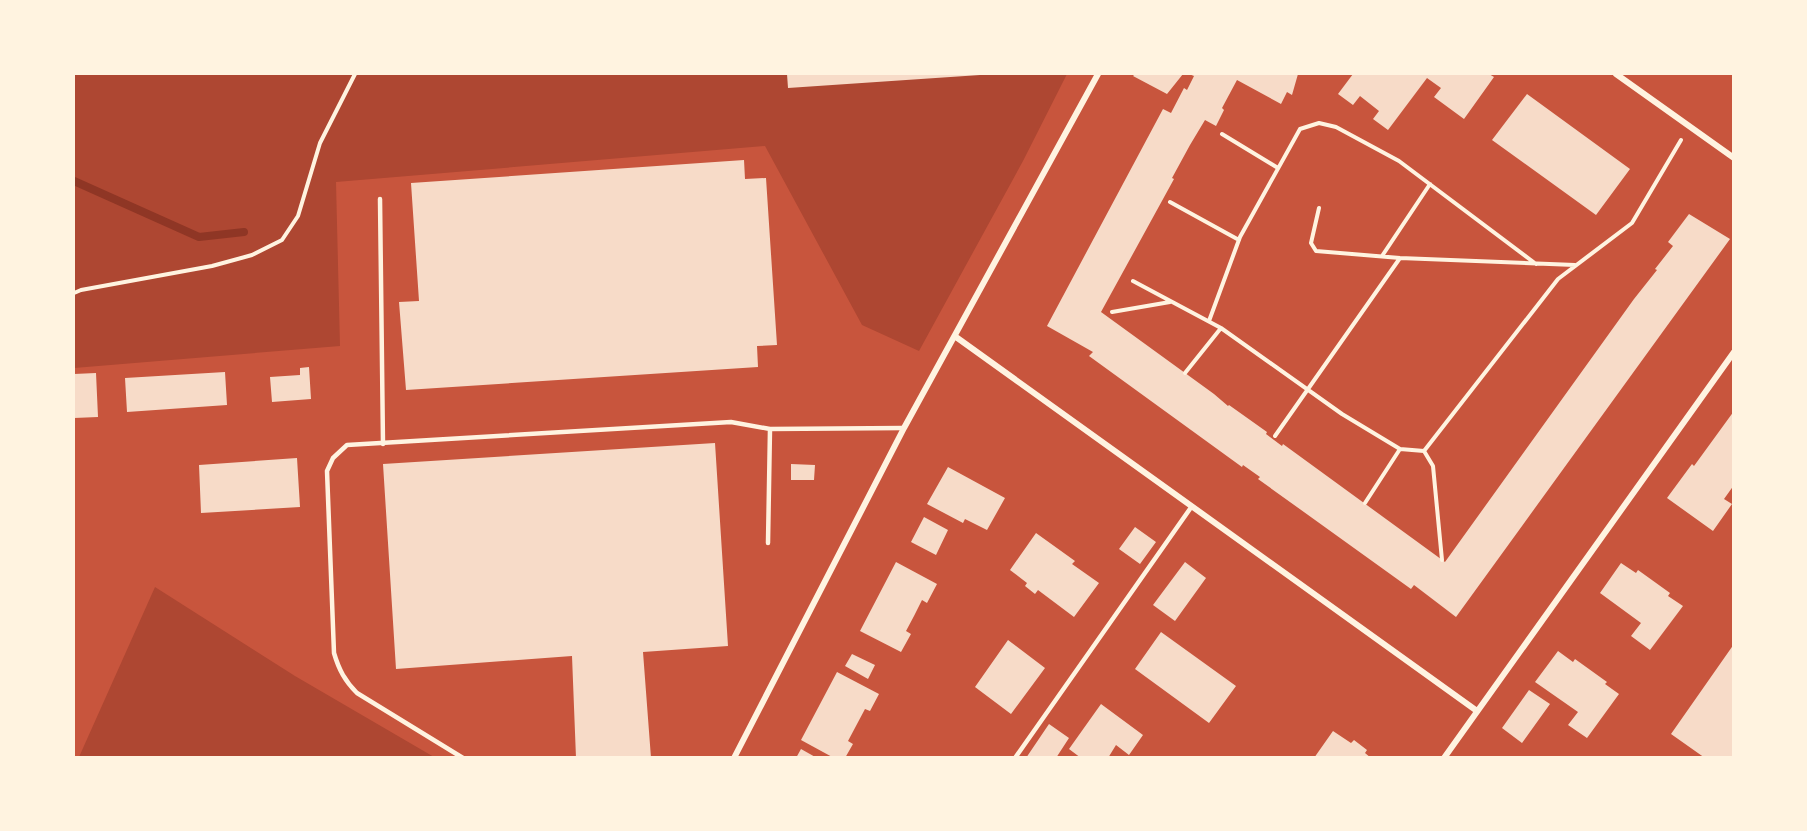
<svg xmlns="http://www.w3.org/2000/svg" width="1807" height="831" font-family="'Nunito Sans',sans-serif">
<rect width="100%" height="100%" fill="#c8553d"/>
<path fill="#ae4732" d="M74,74h993l-44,87 -104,190 -57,-26 -97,-179 -429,36 4,164 -266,22z
M155,587l140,89 139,81h-355z"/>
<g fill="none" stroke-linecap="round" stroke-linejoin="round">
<path stroke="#8f3625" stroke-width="8" d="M74,181l125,56 45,-5"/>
</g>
<path fill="#f7dbc8" d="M787,74h192l1,1 -192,13z
M1135,74h48l-16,20 -34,-18z
M1189,74h109l-6,21 -5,-3 -6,12 -44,-24 -15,28 2,2 -8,16 -11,-6 -15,25 -18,33 2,1 -73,133 113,82 14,12 1,-1 38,27 -1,2 16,12 1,-2 162,118 189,-263 23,-29 -2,-1 18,-23 -5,-4 21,-28 41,25 -274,378 -42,-32 -3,4 -153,-110 2,-2 -17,-12 -1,2 -153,-111 4,-4 -46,-26 116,-217 8,4 13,-25 3,2 7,-14z
M1353,74h136l5,3 -30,42 -30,-22 7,-9 -14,-10 -39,52 -15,-11 6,-8 -19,-15 -7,9 -15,-11z
M1527,94l103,75 -34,46 -104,-75z
M744,160l1,19 21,-1 11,167 -20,1 1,21 -352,23 -7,-88 20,-1 -8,-118z
M309,367l2,32 -39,3 -2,-25 30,-2v-7z
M225,372l2,33 -100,7 -2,-34z
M96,373l2,44 -24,1v-44z
M1734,411v74l-10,14 8,5 -19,27 -46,-33 25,-34 2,2z
M715,443l13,203 -85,6 8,106h-75l-4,-102 -176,13 -13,-205z
M297,458l3,49 -99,6 -2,-48z
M791,464l24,1 -1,15h-23z
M948,467l57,31 -18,32 -22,-11 -2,4 -36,-19z
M924,517l24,13 -12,25 -25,-13z
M1135,527l21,15 -16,22 -21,-15z
M1036,533l39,28 -3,3 27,19 -25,34 -36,-27 -3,4 -10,-8 2,-3 -17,-13z
M896,562l41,22 -10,19 -5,-3 -8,16 -8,15 5,3 -10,18 -41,-21z
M1185,562l21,16 -31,43 -22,-16z
M1621,563l15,10 2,-3 32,23 -2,3 15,10 -33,44 -19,-14 10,-13 -41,-30z
M1161,632l75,54 -27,37 -74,-54z
M1008,640l37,28 -34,46 -36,-27z
M1734,644v114h-29l-34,-24z
M1558,651l15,11 2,-3 32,23 -2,2 14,10 -32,44 -19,-13 10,-13 -43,-30z
M852,654l23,11 -7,14 -23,-13z
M837,672l42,22 -9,17 -5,-2 -17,32 5,3 -8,14h-11l-33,-18z
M1529,690l21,14 -28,39 -20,-15z
M1101,704l42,31 -14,20 -13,-10 -8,13h-27l-12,-9z
M1049,724l20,14 -13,20h-30z
M1333,731l18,12 3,-3 13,10 -2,3 6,5h-57z
M801,749l16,9h-21z"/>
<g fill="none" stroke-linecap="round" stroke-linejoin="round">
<path stroke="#fff3e0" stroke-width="4" d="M1222,134l56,34
M1170,202l69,38
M1319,208l-8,35 5,8 84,7 175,7
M1382,256l48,-72
M1133,281l88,47 121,86 58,35 24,2
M74,293l7,-3 131,-24 40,-11 30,-15 16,-24 22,-73 35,-69
M1112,312l58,-10
M1209,321l31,-84 60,-108 19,-6 17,4 63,34 137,103
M1185,373l36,-45
M1275,436l125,-178
M1365,503l35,-54
M1442,560l-9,-94 -9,-15 134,-172 74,-56 49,-83"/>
<path stroke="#fff3e0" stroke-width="4.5" d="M380,199l3,245
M768,543l2,-114
M463,758l-106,-65c-12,-12 -18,-23 -23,-40l-7,-182 6,-13 14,-13 384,-23 39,7 134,-1
M1015,758l177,-252"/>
<path stroke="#fff3e0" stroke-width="6" d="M1616,74l118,84
M956,337l521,374
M734,758l170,-330 194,-354
M1444,758l290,-406"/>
</g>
<rect width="1807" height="831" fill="none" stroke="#fff3e0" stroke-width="150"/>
</svg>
